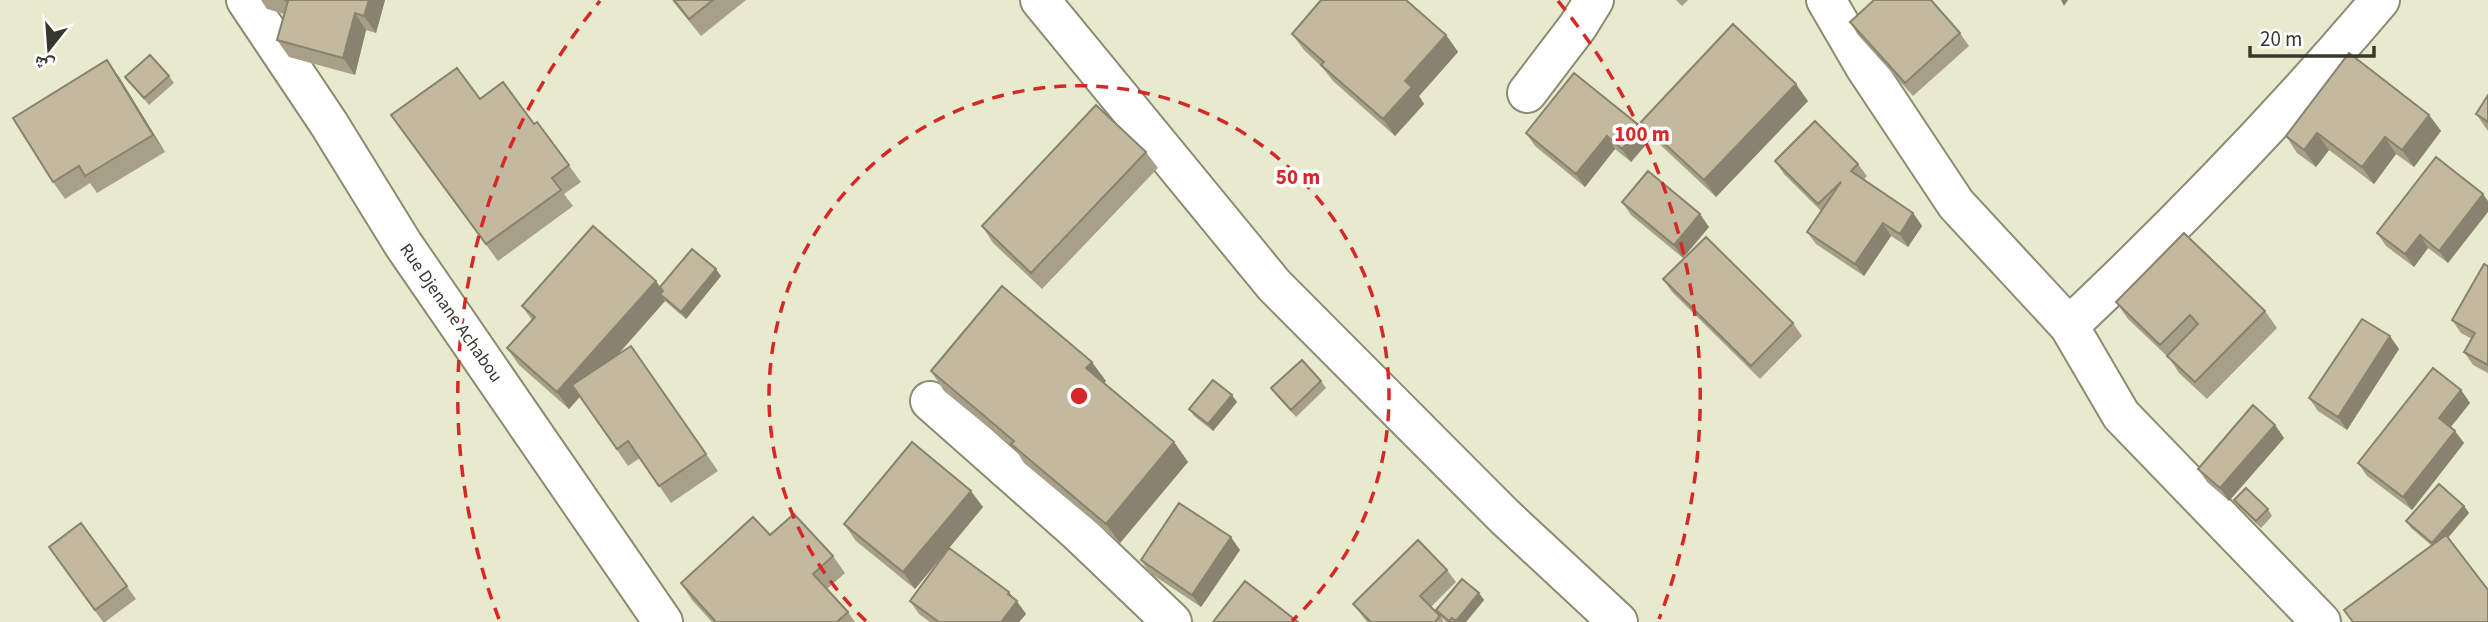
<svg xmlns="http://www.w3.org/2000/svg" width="2488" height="622" font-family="'Source Sans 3','Noto Naskh Arabic',sans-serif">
<rect width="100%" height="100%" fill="#e8eacd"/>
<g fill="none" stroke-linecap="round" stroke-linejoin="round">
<defs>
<path id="minor" d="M1040,0l234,285 230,231 114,106
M1826,0l39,67 91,137 113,122 52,89 200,207
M1527,93l51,-67 16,-26
M2069,326c109,-103 214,-211 311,-326
M930,401l148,131 94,90"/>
<path id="major" d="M246,0l83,124 74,120 260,378"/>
</defs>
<use href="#minor" stroke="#8a8c71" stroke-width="42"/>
<use href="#major" stroke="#8a8c71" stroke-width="42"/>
<use href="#minor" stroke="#fff" stroke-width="38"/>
<use href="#major" stroke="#fff" stroke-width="38"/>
</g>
<path fill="#a89f88" d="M261,0h124l-9,33 -10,-3 -11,45 -66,-18 -12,-17 7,-26 -17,-5z
M672,0h74l-45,36z
M1676,0h12l-6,6z
M1850,22l110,11 9,13 -56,50 -55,-61z
M1292,34l154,1 12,17 -39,44 5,8 -29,32 -62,-55 -11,-14 -18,-17z
M107,60l12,17 46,75 -68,41 -7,-10 -25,16 -12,-17z
M169,76l5,7 -25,22 -24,-28z
M2488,95v36l-12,-17z
M480,99l54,25 3,-2 44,60 -17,12 9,12 -75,55 -95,-129z
M1808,101l-92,96 -63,-59 -12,-16z
M2429,115l12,16 -27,36 -18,-13 -22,30 -45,-34 -13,17 -19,-14 -11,-17z
M1641,127l9,13 -19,22 -16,-13 -30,38 -50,-41 -9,-13z
M1146,152l12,16 -116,121 -49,-46 -11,-17z
M1775,161l83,3 9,12 -3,3 49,34 9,13 -14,21 -17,-11 -27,40 -48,-32 -9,-12 14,-21 -37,-37z
M2488,201l-40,62 -20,-15 -14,19 -28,-21 -9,-13z
M1622,202l87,25 -26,31 -52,-43z
M2488,266v107l-15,-8 -9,-13 8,-13 -11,-6 -9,-13z
M721,276l-35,43 -21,-18 -49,56 15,-11 87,125 -47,32 -31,-45 -12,8 -48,-70 -11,13 -50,-44 -12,-17 25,-28 -10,-14 134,-25 4,6z
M1663,279l130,44 9,13 -42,43 -88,-87z
M2116,302l149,9 12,17 -70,71 -28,-26 -9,-14 -42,-40z
M2399,349l-52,81 -29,-19 -9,-13z
M931,371l175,10 -2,2 70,59 14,20 -68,81 -96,-80 -9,-14 -71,-58z
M1321,381l5,7 -30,29 -20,-22 -5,-7z
M2461,390l9,13 -19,24 13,16 -52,67 -45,-34 -9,-13z
M1237,402l-24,29 -19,-15 -5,-7z
M2275,425l9,13 -55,63 -22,-19 -9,-13z
M2234,500l34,9 4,7 -11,12 -22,-21z
M2464,506l5,7 -21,25 -17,7 -20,-17 -5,-7z
M983,507l-34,41 68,53 9,13 -7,8h-89l-11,-8 -9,-13 36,-50 -31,38 -59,-48 -12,-17z
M81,523l55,76 -31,23h-2l-54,-75z
M770,535l63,21 12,17 -18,16 21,23 7,10h-143l-20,-22 -11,-17z
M1240,550l-39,57 -51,-34 -9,-13z
M1447,570l9,12 -25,25 9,9 -4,-6 43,-17 5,7 -18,22h-20l-5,-5 3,5h-77l-14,-18z"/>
<path fill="#88826f" d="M369,0h16l-9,33 -12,-17z
M2061,0h7l-4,6z
M355,13l11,17 -11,45 -12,-17z
M1446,35l12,17 -39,44 5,8 -29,32 -12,-17 22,-38z
M107,60l12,17 46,75 -12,-17z
M1796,84l12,17 -92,96 -12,-17z
M2429,115l12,16 -27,36 -12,-17z
M1641,127l9,13 -19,22 -9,-13z
M2317,133l12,17 -13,17 -12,-17z
M1607,136l8,13 -30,38 -9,-13z
M2385,137l11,17 -22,30 -12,-17z
M2483,194l5,7v11l-40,51 -9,-12z
M1913,213l9,13 -14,21 -8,-13z
M1700,214l9,13 -26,31 -9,-13z
M1883,223l8,13 -27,40 -9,-12z
M2420,235l8,13 -14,19 -9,-13z
M716,269l5,7 -35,43 -5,-7z
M656,281l12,17 -8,-4 5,7 -96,108 -12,-17z
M2390,336l9,13 -52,81 -9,-13z
M1092,362l14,19 -6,7 -14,-20z
M2461,390l9,13 -22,27 -9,-12z
M1232,395l5,7 -24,29 -5,-7z
M2275,425l9,13 -55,63 -9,-13z
M2455,431l9,12 -52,67 -9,-13z
M1174,442l14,20 -68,81 -14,-19z
M971,491l12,16 -68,82 -12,-17z
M2464,506l5,7 -32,37 -5,-7z
M1231,537l9,13 -39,57 -9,-12z
M1009,592l17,22 -7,8h-18l7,-28z
M1479,593l5,7 -18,22h-11z"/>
<path fill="#c3b99e" stroke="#88826f" stroke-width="2" d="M284,0h85l-5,16 -9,-3 -12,45 -66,-18 11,-39z
M674,0h39l-24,19z
M1321,0h85l40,35 -41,46 7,6 -29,32 -62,-54 3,-3 -32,-28z
M1874,0h57l29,33 -55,50 -55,-61z
M1733,24l63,60 -92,96 -63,-58z
M2349,53l80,62 -27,35 -17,-13 -23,30 -45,-34 -13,17 -18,-14z
M150,55l19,21 -25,22 -19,-21z
M107,60l46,75 -68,41 -6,-10 -26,16 -40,-64z
M457,68l23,31 23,-17 31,42 3,-2 32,43 -17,13 9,12 -75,54 -95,-129z
M1574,73l67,54 -19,22 -15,-13 -31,38 -50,-41z
M2488,95v27l-12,-8z
M1096,105l50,47 -115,121 -49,-47z
M1815,121l43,43 -7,7 62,42 -13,21 -17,-11 -28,41 -48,-32 34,-50 -23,22 -43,-43z
M2436,157l47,37 -44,57 -19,-16 -15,19 -28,-21z
M1648,171l52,43 -26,31 -52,-43z
M593,226l63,55 -99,111 -50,-44 28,-31 -13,-11z
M2184,233l81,78 -70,71 -28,-26 31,-32 -8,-9 -30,30 -44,-43z
M1706,237l87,86 -42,43 -88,-87z
M692,249l24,20 -35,43 -21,-18 3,-3 -3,-4z
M2484,264l4,2v99l-24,-13 11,-19 -23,-13z
M1002,286l90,76 -6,6 88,74 -68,82 -95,-80 3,-3 -83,-70z
M2362,319l28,17 -52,81 -29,-19z
M631,346l75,108 -47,32 -31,-45 -11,8 -45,-64z
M1302,360l19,21 -30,29 -20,-22z
M2433,368l28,22 -22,28 16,13 -52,66 -45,-34z
M1213,380l19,15 -24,29 -19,-15z
M2253,405l22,20 -55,63 -22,-19z
M912,442l59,49 -68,81 -59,-48z
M2439,484l25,22 -32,37 -26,-22z
M2246,488l22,21 -12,12 -22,-21z
M1179,503l52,34 -39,58 -51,-35z
M794,514l39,42 -20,18 35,38 -11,10h-121l-35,-39 72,-66 17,18z
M81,523l46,63 -32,24 -46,-63z
M2446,535l42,55v32h-135l-9,-12z
M1418,540l29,30 -27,26 20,20 -5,6h-64l-18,-18z
M949,548l60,44 -1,2 9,7 -16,21h-62l-29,-21z
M1462,579l17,14 -23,28 -4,-3 -3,3 -13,-11z
M1245,581l53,41h-85z
M1452,618l5,4h-8z"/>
<g fill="none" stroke="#d62828" stroke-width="3.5" stroke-dasharray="12 9">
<path d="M866 621A310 310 0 1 1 1292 621"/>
<path d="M499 619A621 621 0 0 1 600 1M1558 1A621 621 0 0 1 1659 619"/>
</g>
<g text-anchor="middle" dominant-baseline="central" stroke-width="7" stroke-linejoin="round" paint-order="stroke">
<g font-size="18" fill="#37382d" stroke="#fff">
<text transform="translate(451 313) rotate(55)">Rue Djenane Achabou</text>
</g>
</g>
<circle cx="1079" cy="396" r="10" fill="#d62828" stroke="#fff" stroke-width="3.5"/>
<g font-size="21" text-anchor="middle" font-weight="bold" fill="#d62828" stroke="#fff" stroke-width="7" stroke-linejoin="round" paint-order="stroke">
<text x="1642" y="141">100 m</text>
<text x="1298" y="184">50 m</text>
</g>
<g transform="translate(49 49) rotate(197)" stroke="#ffffff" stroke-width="5" paint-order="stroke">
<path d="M0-5L12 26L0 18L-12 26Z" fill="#37382d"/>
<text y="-10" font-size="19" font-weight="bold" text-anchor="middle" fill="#37382d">ش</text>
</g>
<path d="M2250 46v10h124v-10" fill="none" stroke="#37382d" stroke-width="3.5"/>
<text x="2260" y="46" font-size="21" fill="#37382d" stroke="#ffffff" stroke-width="5" paint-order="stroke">20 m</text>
</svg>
